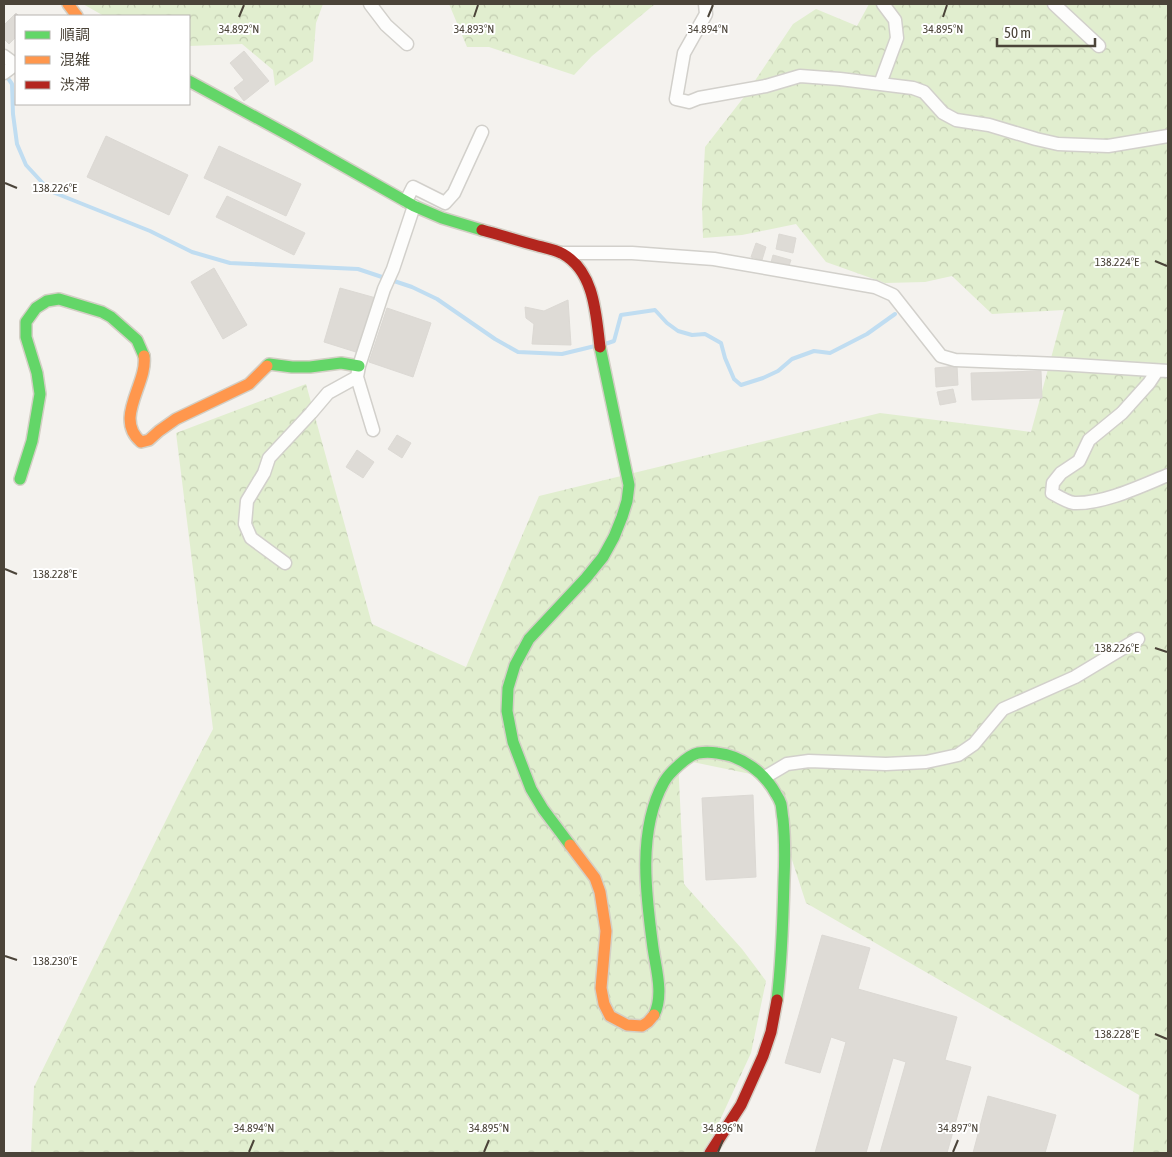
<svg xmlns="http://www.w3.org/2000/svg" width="1172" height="1157" font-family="'Asap Condensed','Noto Sans JP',sans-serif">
<defs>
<pattern id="forest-crowns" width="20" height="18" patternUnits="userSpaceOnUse" patternTransform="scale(1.25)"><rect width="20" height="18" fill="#e1eecf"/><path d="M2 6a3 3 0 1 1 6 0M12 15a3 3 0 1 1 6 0" fill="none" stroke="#c3cdb2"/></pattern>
</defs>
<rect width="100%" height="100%" fill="#f4f2ee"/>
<path fill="url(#forest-crowns)" d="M83,4h240l-7,19 -3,38 -38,25 -2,-16 -31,-26 -53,2v-30h-85z
M449,4h206l-63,52 -18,19 -85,-28h-22z
M869,4h299v1149h-35l6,-58 -333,-192 -41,-126 -87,-18 6,125 58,65 24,32 -15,72 -37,80 -12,20h-671l3,-66 143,-289 36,-69 -37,-296 130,-49 66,240 94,43 73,-171 341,-83 151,19 33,-122 -72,4 -40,-38 -27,6 -40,1 -59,-21 -30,-38 -54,11 -39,3 -1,-33 3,-58 39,-50 49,-73 23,-15 41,17z"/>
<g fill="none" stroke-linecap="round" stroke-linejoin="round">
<path stroke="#c0ddf1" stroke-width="4" d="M5,74l7,10 1,30 4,30 9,21 24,26 100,40 42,21 38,11 128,6 54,18 25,12 58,40 23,13 44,2 33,-8
M605,344l9,-3 7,-26 34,-5 12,13 11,8 14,4 13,-1 16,9 4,15 9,21 7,6 22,-7 15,-7 14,-12 22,-8 16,2 37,-19 28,-20"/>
</g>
<path fill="#dedbd6" stroke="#dcd9d4" d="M16,13l3,3h-3v21l-7,7 -5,-5v-14z
M244,51l25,30 -25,20 -10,-13 10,-8 -14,-17z
M106,136l82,39 -19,40 -82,-38z
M219,146l82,38 -15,32 -82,-38z
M227,196l78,37 -11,22 -78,-38z
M779,234l17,4 -3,15 -17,-4z
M756,243l10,4 -4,13 -11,-3z
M773,255l18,5 -4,11 -17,-5z
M214,268l33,57 -24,14 -32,-57z
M340,288l36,10 -17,55 -35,-11z
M568,300l3,45 -39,-1 2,-20 -8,-6 -1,-11 19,4z
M387,308l44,15 -18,54 -44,-15z
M957,366l1,19 -22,2 -1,-19z
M1041,371l1,27 -70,2 -1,-27z
M953,389l3,13 -16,3 -3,-13z
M397,435l14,8 -9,15 -14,-9z
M357,450l17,12 -11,16 -17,-11z
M753,795l3,82 -50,3 -4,-82z
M822,935l48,13 -12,41 99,28 -12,43 26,7 -24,86h-67l26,-91 -13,-4 -27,95h-51l31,-111 -15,-5 -11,36 -35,-10z
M988,1096l68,19 -11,38h-72z"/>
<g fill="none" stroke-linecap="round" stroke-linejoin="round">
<defs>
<path id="street" d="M370,4l16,21 21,19
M705,4l1,10 -22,39 -8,46 13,3 10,-4 67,-12 34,-10 40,3 73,9 11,4 19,21 13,7 33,5 47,14 22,5 50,2 60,-10
M1054,4l45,42
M4,56l11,8
M4,73l12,-9
M880,84l17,-46 -2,-18 -12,-16
M406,201l7,-14 32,16 9,-10 28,-61
M562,253h70l82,6 161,28 18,8 48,61 14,4 104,4 109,7
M1157,371l-8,12 -27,30 -33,27 -10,21 -18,12 -8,10 -1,10c7,4 15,9 22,10 30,1 67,-17 94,-28
M373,430l-16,-53 2,-11 25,-77 9,-20 21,-63
M285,563l-34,-25 -6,-14 2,-23 17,-28 5,-15 42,-45 17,-20 29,-16
M765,777l22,-13 22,-3 77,3 40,-2 32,-7 16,-11 29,-35 72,-32 63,-38"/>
<path id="fast" d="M189,81l103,56 122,69 28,12 40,12
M267,366l2,-2 23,3h18l31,-4 18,3
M20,479l12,-38 8,-47 -3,-21 -11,-36v-15l10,-14 11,-7 12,-2 43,13 9,5 26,23 7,16
M570,845l-27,-36 -12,-20 -18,-47 -6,-31 1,-23 7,-23 14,-26 57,-61 17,-21 11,-20 8,-20 5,-16 2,-16 -29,-138
M654,1015c10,-20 2,-46 -1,-67 -7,-52 -16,-118 11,-166 5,-9 24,-27 34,-29 6,-1 13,-1 19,0 25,3 47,19 59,41 2,3 4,7 5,10 1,5 1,10 2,15 2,20 2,40 1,61 -1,40 -2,80 -7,120"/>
<path id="slow" d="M68,4l9,12
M144,356c4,28 -31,62 -3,86l8,-2 10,-9 17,-12 73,-35 18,-18
M570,845l25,33 5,14 6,39 -5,57 3,16 6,12 17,9 15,1 6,-4 6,-7"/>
<path id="jam" d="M482,230c19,5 37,11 56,16 8,2 18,4 25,8 32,18 33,62 37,93
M710,1153l31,-48 22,-49 8,-24 6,-32"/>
</defs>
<use href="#street" stroke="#d2d0cb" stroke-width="15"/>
<use href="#fast" stroke="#d3cfc5" stroke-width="14"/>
<use href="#slow" stroke="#d3cfc5" stroke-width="14"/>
<use href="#jam" stroke="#d3cfc5" stroke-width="14"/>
<use href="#street" stroke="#fdfdfc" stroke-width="12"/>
<use href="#fast" stroke="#63d668" stroke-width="11"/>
<use href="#slow" stroke="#ff974d" stroke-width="11"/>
<use href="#jam" stroke="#b3261e" stroke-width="11"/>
</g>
<path fill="none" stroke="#4b4439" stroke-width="2" d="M239,17l5,-12M474,17l4,-12M708,17l5,-12M943,17l4,-12M5,183l12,5M1155,261l12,5M5,569l12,5M1155,648l12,4M5,956l12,4M1155,1034l12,5M249,1152l5,-12M484,1152l5,-12M718,1152l5,-12M953,1152l5,-12"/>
<g font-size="12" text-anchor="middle" fill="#4b4439" stroke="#fff" stroke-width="4" stroke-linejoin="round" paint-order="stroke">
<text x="239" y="33">34.892°N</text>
<text x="474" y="33">34.893°N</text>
<text x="708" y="33">34.894°N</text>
<text x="943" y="33">34.895°N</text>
<text x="55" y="192">138.226°E</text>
<text x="1117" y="266">138.224°E</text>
<text x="55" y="578">138.228°E</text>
<text x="1117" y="652">138.226°E</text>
<text x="55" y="965">138.230°E</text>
<text x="1117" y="1038">138.228°E</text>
<text x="254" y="1132">34.894°N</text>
<text x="489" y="1132">34.895°N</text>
<text x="723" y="1132">34.896°N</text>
<text x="958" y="1132">34.897°N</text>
</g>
<rect width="1172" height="1157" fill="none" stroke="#4b4439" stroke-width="10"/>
<rect x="15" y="15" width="175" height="90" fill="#ffffff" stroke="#b7b4b0"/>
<rect x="25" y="31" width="25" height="8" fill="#63d668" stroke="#b7b4b0"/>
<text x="60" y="40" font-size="15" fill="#4b4439">順調</text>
<rect x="25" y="56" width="25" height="8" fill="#ff974d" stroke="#b7b4b0"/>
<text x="60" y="65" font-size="15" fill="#4b4439">混雑</text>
<rect x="25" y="81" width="25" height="8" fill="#b3261e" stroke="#b7b4b0"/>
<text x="60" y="90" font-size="15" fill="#4b4439">渋滞</text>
<path d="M997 38v8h98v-8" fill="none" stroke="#4b4439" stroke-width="2.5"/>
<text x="1004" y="38" font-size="15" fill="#4b4439" stroke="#ffffff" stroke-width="4" paint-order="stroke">50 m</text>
</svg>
